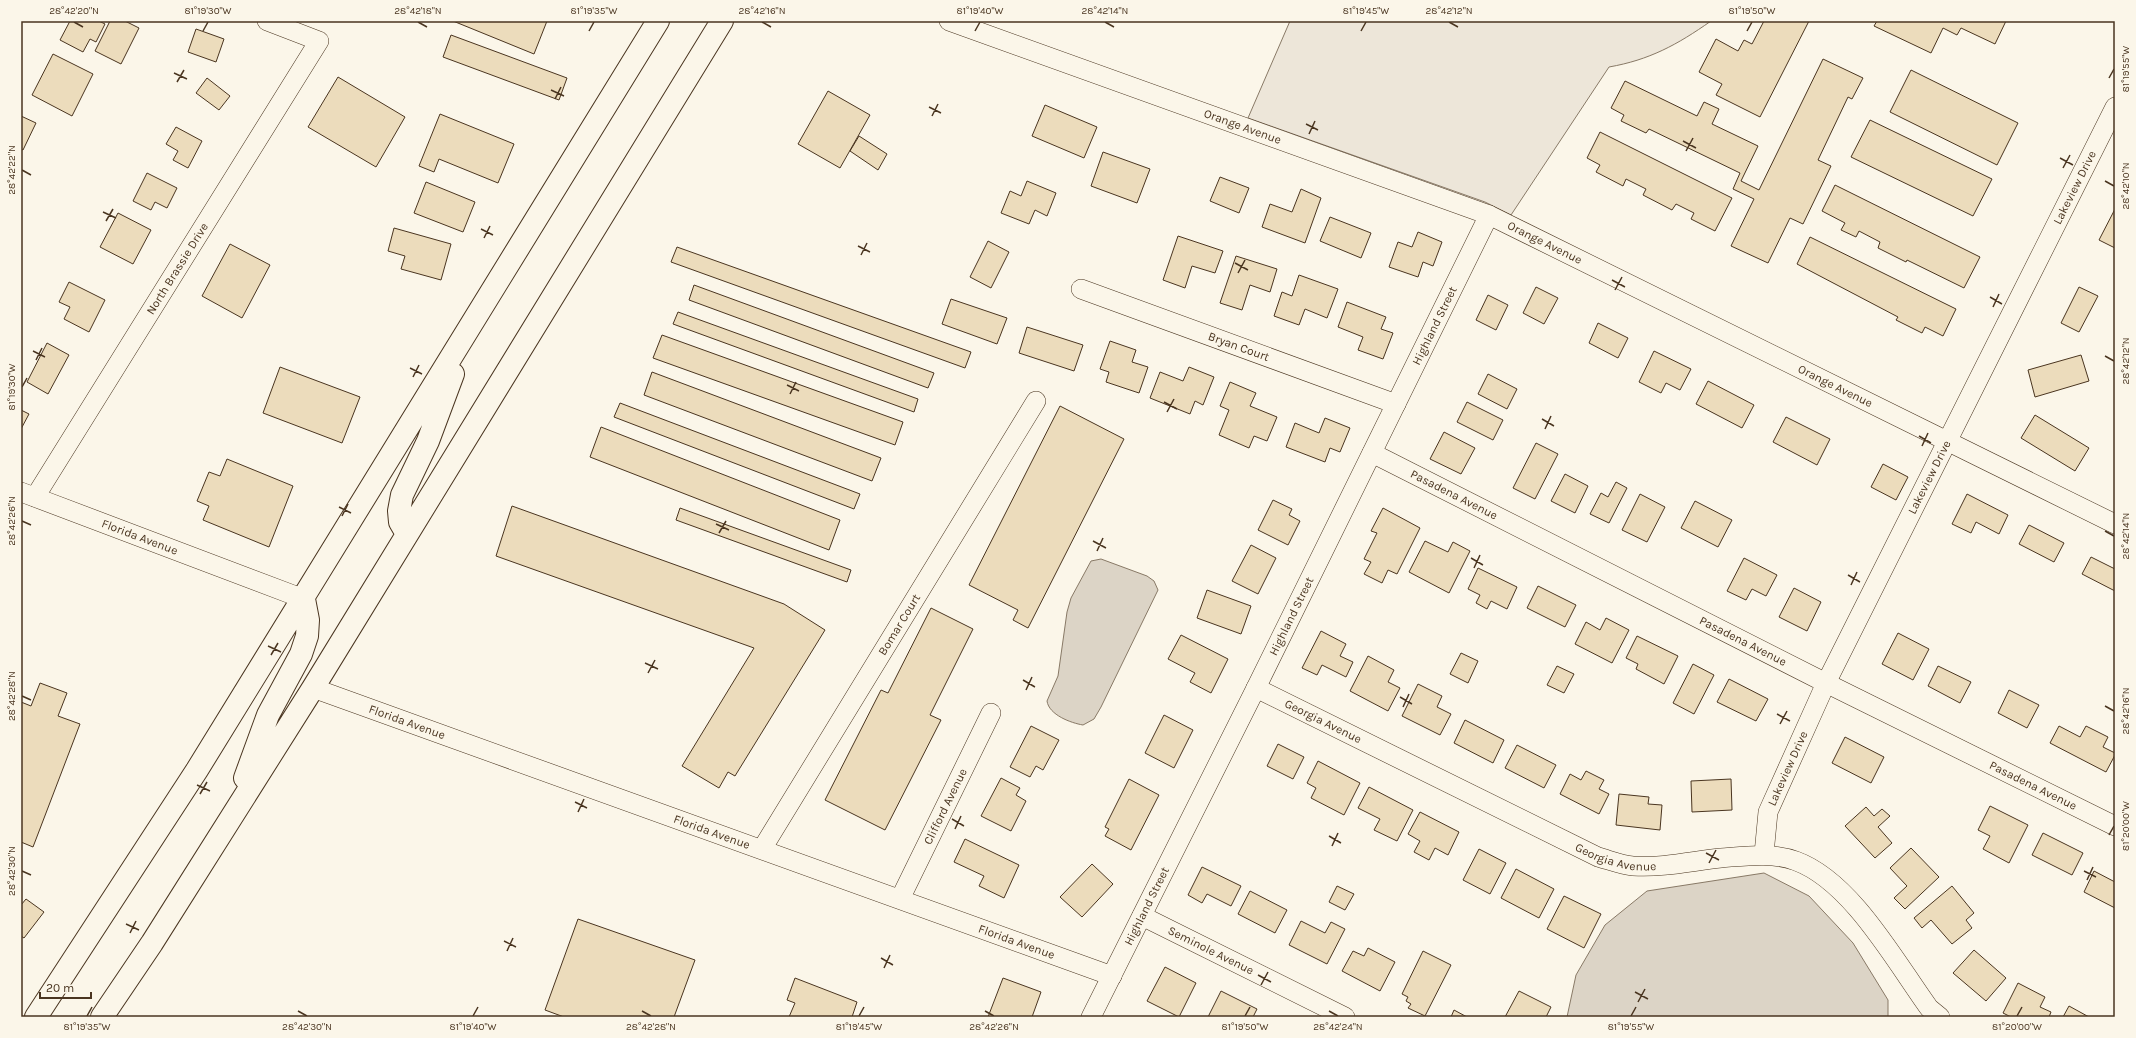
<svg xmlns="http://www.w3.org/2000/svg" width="2136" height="1038" font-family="Karla,sans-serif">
<rect width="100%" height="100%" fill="#fbf6e9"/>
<path fill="#ede6d9" stroke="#887966" d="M1290,21h421c-34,24 -62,39 -102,46l-98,148 -26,-13 -237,-84z"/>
<path fill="#dcd4c6" stroke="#887966" d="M1101,559l46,17 7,5 4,9 -57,117 -7,12 -11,6c-12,-2 -34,-10 -36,-24l11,-25 9,-64 4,-14 20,-37z
M1764,873l45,23 44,47 35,57v17h-321l9,-42 29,-50 42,-34z"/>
<path fill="#ecdcbc" stroke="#4a3520" d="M70,21h29l6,3 -9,18 -6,-3 -7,13 -23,-12z
M110,21h15l14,7 -18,36 -26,-13z
M453,21h94l-13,33z
M1764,21h45l-49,96 -44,-22 6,-11 -23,-12 17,-33 22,12 6,-11 8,4z
M1877,21h129l-11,23 -34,-16 -4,7 -14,-7 -12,25 -57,-27z
M196,29l28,10 -8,23 -28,-10z
M451,35l116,43 -8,22 -116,-43z
M53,54l40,20 -21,42 -40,-21z
M1823,59l40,19 -11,21 -4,-2 -30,63 13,6 -28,58 -13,-6 -22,45 -37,-17 23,-47 -21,-10 7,-16 -91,-44 -3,4 -25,-12 3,-6 -13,-7 14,-27 72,35 7,-14 15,7 -7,15 46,22 -17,35 18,9z
M1911,70l107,53 -21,42 -107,-53z
M338,77l67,40 -29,50 -68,-40z
M207,78l23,18 -11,14 -23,-17z
M828,91l42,24 -30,53 -42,-24z
M1045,105l52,22 -13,31 -52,-22z
M440,114l74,30 -16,39 -59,-24 -5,13 -15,-6z
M21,116l15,7 -13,27 -2,-1z
M1870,120l122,59 -19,37 -122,-59z
M176,127l26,14 -14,27 -15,-8 5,-9 -12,-7z
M1600,132l132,66 -17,33 -24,-12 3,-6 -18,-9 -4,6 -29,-15 3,-6 -20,-10 -3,7 -27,-14 4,-7 -13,-7z
M859,136l28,18 -9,16 -28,-19z
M1103,152l47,17 -13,34 -46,-17z
M147,173l30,15 -10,20 -12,-6 -4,8 -18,-9z
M1220,177l29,11 -10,25 -29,-12z
M1027,181l29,12 -9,23 -12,-6 -6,14 -28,-11 9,-22 11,5z
M426,182l49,20 -12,30 -49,-19z
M1835,185l145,72 -16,31 -57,-28 -1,2 -28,-14 2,-6 -21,-11 -3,6 -15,-7 4,-7 -23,-12z
M1301,189l20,9 -16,45 -43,-16 8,-23 22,8z
M2115,209v39l-16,-8z
M118,213l33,17 -18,34 -33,-17z
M1330,217l41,16 -10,25 -41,-17z
M394,228l57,16 -10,36 -40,-11 4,-13 -17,-5z
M1418,232l24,10 -9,24 -10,-4 -5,15 -29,-10 9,-25 14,5z
M1178,236l45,15 -8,22 -23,-7 -7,22 -22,-8z
M1810,237l146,72 -13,27 -18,-9 -3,6 -26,-13 2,-3 -101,-53z
M988,241l21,11 -18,36 -21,-11z
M230,244l40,21 -28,53 -40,-22z
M677,247l294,105 -6,16 -294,-106z
M1236,256l41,13 -7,23 -20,-7 -8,25 -22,-7z
M1299,275l39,14 -11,29 -22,-9 -6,16 -25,-9 8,-24 10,4z
M69,282l36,18 -16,32 -25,-13 6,-12 -11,-5z
M694,285l240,88 -6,15 -239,-88z
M1536,287l22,11 -14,26 -21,-11z
M2079,287l19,9 -19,36 -18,-9z
M1488,295l20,10 -12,25 -20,-10z
M951,299l56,19 -10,26 -55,-20z
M1347,302l39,15 -5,12 12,4 -10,26 -25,-9 5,-13 -25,-10z
M678,312l240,87 -4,13 -241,-88z
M1598,323l30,15 -10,20 -29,-15z
M1027,327l56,18 -9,26 -55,-18z
M662,335l241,87 -8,23 -242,-87z
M1110,341l26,9 -4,12 16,5 -9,26 -33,-11 3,-10 -9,-3z
M47,343l22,12 -21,39 -21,-12z
M1654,351l37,18 -11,21 -14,-7 -5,10 -22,-11z
M2081,355l8,26 -54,16 -7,-27z
M280,367l80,30 -18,46 -79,-30z
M1189,367l25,10 -11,28 -8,-4 -5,13 -40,-16 10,-26 23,9z
M652,372l229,86 -9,23 -228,-86z
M1488,374l29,15 -10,20 -29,-15z
M1708,381l46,24 -12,23 -46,-24z
M1230,382l26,11 -6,13 27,11 -10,24 -13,-5 -5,12 -30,-13 10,-25 -9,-4z
M1467,402l36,18 -10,20 -36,-18z
M620,403l240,91 -6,15 -240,-92z
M1060,406l64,33 -96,189 -15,-8 5,-10 -49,-25z
M21,410l8,4 -8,15z
M2035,415l54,33 -14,23 -54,-33z
M1786,417l44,22 -13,26 -44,-23z
M1325,418l25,10 -10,24 -10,-4 -5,14 -39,-15 9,-24 24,10z
M601,427l239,93 -11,30 -239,-93z
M1444,432l31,16 -14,26 -31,-15z
M1536,443l22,11 -23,45 -22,-11z
M227,459l66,27 -24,61 -66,-27 6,-14 -12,-5 12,-29 11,4z
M1883,464l25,13 -12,23 -25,-13z
M1565,474l23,12 -13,27 -24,-12z
M1616,482l11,6 -18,35 -19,-9 11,-21 7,4z
M1640,494l25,13 -18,35 -25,-12z
M1967,494l41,21 -9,19 -23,-12 -5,11 -19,-9z
M1273,500l19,9 -3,6 11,6 -12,24 -30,-15z
M1695,501l37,19 -14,27 -37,-19z
M512,506l272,98 41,26 -90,146 -7,-4 -9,16 -37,-22 72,-118 -258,-92z
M680,508l171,62 -4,12 -171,-62z
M1383,508l37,20 -23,46 -9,-4 -6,13 -18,-9 7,-12 -7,-3 13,-26 -6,-2z
M2029,525l35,18 -10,19 -35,-18z
M1425,541l23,11 5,-10 17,9 -21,42 -40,-21z
M1251,545l25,13 -18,36 -26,-13z
M2091,557l24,12v22l-33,-17z
M1744,558l33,17 -11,21 -14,-7 -6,11 -19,-9z
M1478,568l39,19 -10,22 -16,-8 -4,8 -11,-6 4,-8 -12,-6z
M1538,586l38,19 -11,22 -38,-19z
M1794,588l27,14 -14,29 -28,-14z
M1207,590l44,16 -10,28 -44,-16z
M931,608l42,21 -43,86 11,5 -56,110 -60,-30 56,-110 7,3z
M1606,618l23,12 -17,33 -37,-19 11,-22 14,8z
M1321,631l25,13 -6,12 13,6 -7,15 -24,-12 -5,10 -15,-7z
M1898,633l31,16 -16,31 -31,-16z
M1181,635l47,24 -17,34 -21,-11 5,-9 -27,-14z
M1637,636l41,20 -14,28 -28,-15 2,-5 -12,-6z
M1461,653l17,8 -10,22 -18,-9z
M1368,656l26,14 -6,12 12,6 -12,23 -38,-20z
M1693,664l21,11 -20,39 -21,-11z
M1557,666l17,8 -10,19 -17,-8z
M1938,666l33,16 -11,21 -32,-17z
M1729,679l39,20 -12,22 -39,-19z
M40,683l27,10 -9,23 22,8 -47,123 -12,-5v-140l10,4z
M1418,684l24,12 -5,11 14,7 -11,21 -38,-19z
M2009,690l30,15 -12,23 -29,-15z
M1164,715l29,15 -19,38 -29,-15z
M1465,720l39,20 -11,23 -39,-20z
M1031,726l28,14 -16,30 -7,-4 -6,11 -20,-10z
M2059,726l21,11 6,-11 22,11 -5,10 12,6v2l-9,17 -56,-29z
M1845,737l39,20 -13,26 -39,-20z
M1278,744l26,13 -11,22 -26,-13z
M1517,745l39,20 -12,23 -39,-20z
M1318,761l42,22 -16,32 -33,-17 5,-10 -9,-5z
M1586,771l18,9 -5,9 10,5 -10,20 -39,-20 10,-20 11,6z
M1001,778l19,10 -4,7 10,6 -15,30 -30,-15z
M1129,779l30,16 -28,55 -26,-14 4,-7 -4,-2z
M1731,779l1,31 -40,2 -1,-31z
M1369,787l44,23 -16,31 -23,-11 6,-11 -22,-11z
M1619,794l30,3 -1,7 14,1 -2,25 -44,-5z
M1990,806l38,19 -19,38 -26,-14 7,-13 -12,-6z
M1866,807l8,9 8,-7 8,7 -12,11 14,16 -17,15 -30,-32z
M1420,812l39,20 -11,23 -13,-7 -6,12 -15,-8 6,-11 -12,-7z
M2043,833l40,20 -11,22 -40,-20z
M965,839l54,26 -15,33 -25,-12 5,-10 -30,-14z
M1911,848l28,29 -34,32 -11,-11 13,-12 -17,-18z
M1479,849l27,14 -16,31 -27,-14z
M1092,864l21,20 -31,33 -22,-20z
M1202,867l39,19 -10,20 -24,-12 -5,9 -14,-8z
M1516,869l38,20 -15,29 -38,-20z
M2094,871l21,11v26l-31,-16z
M1337,886l17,8 -9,16 -16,-8z
M1952,886l22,27 -8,7 6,8 -20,16 -21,-24 -9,8 -8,-10z
M1250,891l37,19 -12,23 -37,-19z
M1564,896l37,18 -17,34 -37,-19z
M26,899l18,13 -20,26 -3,-2v-31z
M578,919l117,41 -21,57h-110l-19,-7z
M1301,921l24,12 6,-11 14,7 -18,35 -38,-19z
M1368,948l27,14 -15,29 -38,-20 11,-20 11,5z
M1974,950l32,28 -20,23 -33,-28z
M1423,951l28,14 -26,51 -17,-8 3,-4 -5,-3 2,-4 -6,-3z
M1165,967l31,16 -17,34 -32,-16z
M795,978l62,24 -5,15h-63l6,-14 -8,-3z
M1003,978l38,14 -9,25h-44z
M2018,983l27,14 -5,10 11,5 -2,5h-38l-8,-4z
M1221,991l36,18 -4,8h-45z
M1519,991l32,16 -5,10h-41z
M2069,1006l20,11h-26z
M1454,1010l13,7h-16z"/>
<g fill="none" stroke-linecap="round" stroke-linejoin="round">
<defs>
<g id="minor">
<path id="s1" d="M949,21l540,194 626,309"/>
<path id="s2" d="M1081,289l315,115"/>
<path id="s3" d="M1372,453l454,230 289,143"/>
<path id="s4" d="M21,492l283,107"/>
<path id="s5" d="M35,497l284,-456 -52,-20"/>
<path id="s6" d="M313,688l799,288"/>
<path id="s7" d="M1256,688l342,169c11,3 24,8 35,9 30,2 59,-5 88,-8 25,-2 51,-6 75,3 55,20 99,100 133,147l11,9"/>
<path id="s8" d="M762,849l274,-448"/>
<path id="s9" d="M1764,854l4,-42 58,-129 289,-576"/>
<path id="s10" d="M900,899l91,-186"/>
<path id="s11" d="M1142,916l203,101"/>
<path id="s12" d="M1091,1017l165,-329 233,-473"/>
</g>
<path id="major" d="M407,534l-7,-12 -1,-11 3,-16 26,-54 25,-67
M245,778l23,-63 33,-61 6,-18 1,-16 -4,-21
M36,1017l161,-247 461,-749
M102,1017l50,-74 161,-255 409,-667"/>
</defs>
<use href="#minor" stroke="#4a3520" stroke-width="20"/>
<use href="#major" stroke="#4a3520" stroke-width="24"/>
<use href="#minor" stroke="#fbf6e9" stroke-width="19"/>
<use href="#major" stroke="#fbf6e9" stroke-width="22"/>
</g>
<path fill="none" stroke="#4a3520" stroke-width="1.5" d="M74,22l9,5M418,22l9,5M762,22l9,5M1105,22l9,5M1449,22l9,5M203,31l5,-9M589,31l5,-9M975,31l5,-9M1361,31l5,-9M1747,31l5,-9M174,73l13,6M2109,78l5,-9M177,82l7,-12M551,90l13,6M555,99l6,-12M929,107l12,6M932,116l6,-12M1306,124l12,6M1309,134l6,-13M1683,141l13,7M1686,151l7,-13M2060,158l13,7M2063,168l7,-13M22,170l9,5M2105,181l9,5M103,212l13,6M106,221l7,-12M481,229l12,6M484,238l6,-12M858,246l12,6M861,255l6,-12M1235,263l13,7M1238,273l7,-13M1612,280l13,7M1615,290l7,-13M1990,297l12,7M1993,307l6,-13M33,351l12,6M2105,356l9,5M36,360l6,-12M410,368l12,6M413,377l6,-12M787,385l12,6M22,387l5,-9M790,394l6,-12M1164,402l13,7M1167,412l7,-13M1542,419l12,7M1545,429l6,-13M1919,436l12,7M1922,446l6,-13M339,507l12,6M342,516l6,-12M22,521l9,4M716,524l13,6M2105,531l9,5M719,533l7,-12M1093,541l13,7M1097,551l6,-13M1471,558l12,7M1474,568l6,-13M1848,575l12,7M1851,585l6,-13M268,646l13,6M271,655l7,-12M645,663l13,6M648,673l7,-13M1023,680l12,7M1026,690l6,-13M22,696l9,4M1400,697l12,7M2105,706l9,5M1403,707l6,-13M1777,714l13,7M1780,724l7,-13M197,785l13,6M200,794l7,-12M575,802l12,6M578,812l6,-13M952,819l12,7M955,829l6,-13M2109,835l5,-9M1329,836l12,7M1332,846l6,-13M1706,853l13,7M1709,863l7,-13M22,871l9,4M2084,871l12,6M2087,880l6,-13M126,924l13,6M130,933l6,-12M504,941l12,6M507,951l6,-13M881,958l12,7M884,968l6,-13M1258,975l13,7M1261,985l7,-13M1635,992l13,7M1638,1002l7,-13M298,1011l9,5M642,1011l9,5M985,1011l9,5M1329,1011l9,5M87,1016l5,-9M473,1016l5,-9M859,1016l5,-9M1245,1016l5,-9M1631,1016l5,-9M2017,1016l5,-9"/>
<g text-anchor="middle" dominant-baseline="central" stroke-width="3" stroke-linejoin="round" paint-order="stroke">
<g font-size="12" fill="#4a3520" stroke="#fbf6e9">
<text stroke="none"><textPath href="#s1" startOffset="312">Orange Avenue</textPath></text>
<text stroke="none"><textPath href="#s9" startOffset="738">Lakeview Drive</textPath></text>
<text stroke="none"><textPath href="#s1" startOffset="636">Orange Avenue</textPath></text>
<text stroke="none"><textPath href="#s5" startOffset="269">North Brassie Drive</textPath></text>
<text stroke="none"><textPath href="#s12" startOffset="772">Highland Street</textPath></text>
<text stroke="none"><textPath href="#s2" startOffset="168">Bryan Court</textPath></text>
<text stroke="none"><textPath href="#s1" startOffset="960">Orange Avenue</textPath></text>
<text stroke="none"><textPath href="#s9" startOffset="414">Lakeview Drive</textPath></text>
<text stroke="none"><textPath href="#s3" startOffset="92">Pasadena Avenue</textPath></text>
<text stroke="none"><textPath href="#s4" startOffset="127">Florida Avenue</textPath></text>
<text stroke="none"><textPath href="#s12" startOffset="448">Highland Street</textPath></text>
<text stroke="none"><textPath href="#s8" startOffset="263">Bomar Court</textPath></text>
<text stroke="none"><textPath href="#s3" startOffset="416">Pasadena Avenue</textPath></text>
<text stroke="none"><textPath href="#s7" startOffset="75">Georgia Avenue</textPath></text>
<text stroke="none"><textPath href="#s6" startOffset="100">Florida Avenue</textPath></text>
<text stroke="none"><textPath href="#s9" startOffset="90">Lakeview Drive</textPath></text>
<text stroke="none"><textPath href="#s3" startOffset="740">Pasadena Avenue</textPath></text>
<text stroke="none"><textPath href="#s10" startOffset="103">Clifford Avenue</textPath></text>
<text stroke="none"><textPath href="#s6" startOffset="424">Florida Avenue</textPath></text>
<text stroke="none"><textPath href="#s7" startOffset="399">Georgia Avenue</textPath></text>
<text stroke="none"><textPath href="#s12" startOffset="124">Highland Street</textPath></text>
<text stroke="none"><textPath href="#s6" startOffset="748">Florida Avenue</textPath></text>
<text stroke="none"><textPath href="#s11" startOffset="77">Seminole Avenue</textPath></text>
</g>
</g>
<rect width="2136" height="1038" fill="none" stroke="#fbf6e9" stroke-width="44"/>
<path d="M40 992v6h51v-6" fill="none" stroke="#4a3520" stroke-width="2"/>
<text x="46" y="992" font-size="12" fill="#4a3520" stroke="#fbf6e9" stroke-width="3" paint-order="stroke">20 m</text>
<rect x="22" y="22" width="2092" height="994" fill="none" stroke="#4a3520" stroke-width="1.5"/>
<g font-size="10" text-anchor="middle" fill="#4a3520">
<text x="74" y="14">28°42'20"N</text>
<text x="208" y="14">81°19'30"W</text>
<text x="418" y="14">28°42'18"N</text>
<text x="594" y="14">81°19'35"W</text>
<text x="762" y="14">28°42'16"N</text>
<text x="980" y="14">81°19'40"W</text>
<text x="1105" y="14">28°42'14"N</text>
<text x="1366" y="14">81°19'45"W</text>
<text x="1449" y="14">28°42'12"N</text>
<text x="1752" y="14">81°19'50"W</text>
<text transform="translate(2125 69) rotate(-90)" y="4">81°19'55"W</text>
<text transform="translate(11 170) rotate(-90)" y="4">28°42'22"N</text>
<text transform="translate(2125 186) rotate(-90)" y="4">28°42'10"N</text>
<text transform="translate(2125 361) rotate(-90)" y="4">28°42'12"N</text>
<text transform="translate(11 387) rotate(-90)" y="4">81°19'30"W</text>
<text transform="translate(11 521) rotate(-90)" y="4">28°42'26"N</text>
<text transform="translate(2125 536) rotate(-90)" y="4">28°42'14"N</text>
<text transform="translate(11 696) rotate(-90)" y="4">28°42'28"N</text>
<text transform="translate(2125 711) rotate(-90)" y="4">28°42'16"N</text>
<text transform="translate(2125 826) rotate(-90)" y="4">81°20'00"W</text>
<text transform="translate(11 871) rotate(-90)" y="4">28°42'30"N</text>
<text x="87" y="1030">81°19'35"W</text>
<text x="307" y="1030">28°42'30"N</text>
<text x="473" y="1030">81°19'40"W</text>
<text x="651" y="1030">28°42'28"N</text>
<text x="859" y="1030">81°19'45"W</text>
<text x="994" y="1030">28°42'26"N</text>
<text x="1245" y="1030">81°19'50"W</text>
<text x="1338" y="1030">28°42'24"N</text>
<text x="1631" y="1030">81°19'55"W</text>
<text x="2017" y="1030">81°20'00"W</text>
</g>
</svg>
